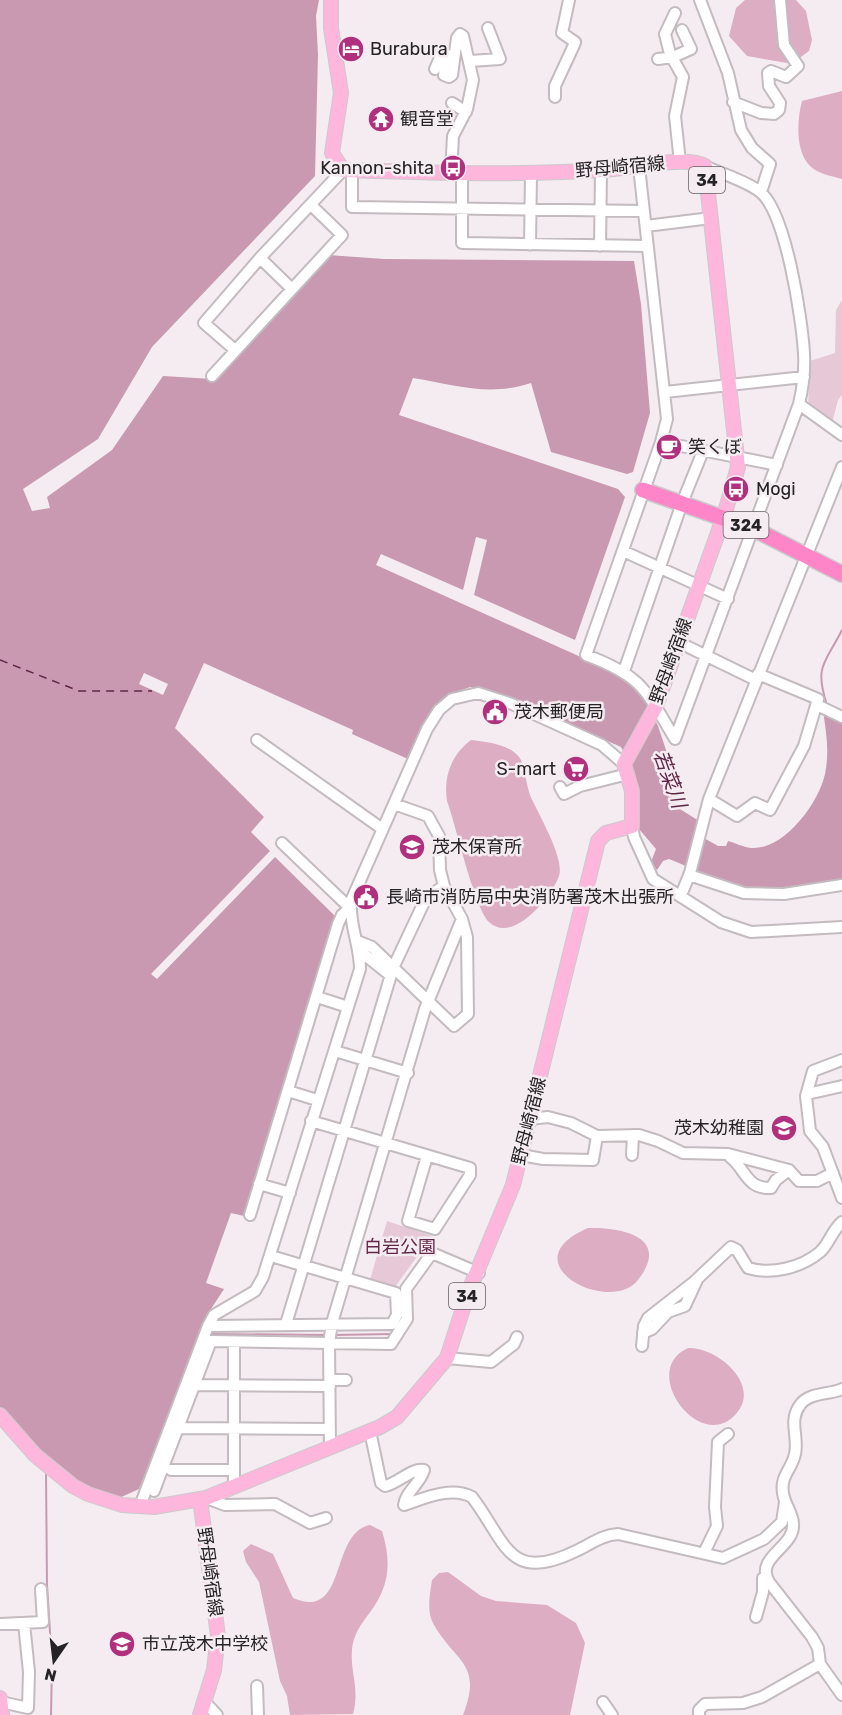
<svg xmlns="http://www.w3.org/2000/svg" width="842" height="1715" font-family="Rubik,'Noto Sans JP',sans-serif">
<rect width="100%" height="100%" fill="#f4ecf0"/>
<path fill="#e7c8d7" d="M842,300v95l-4,5 -6,23 -24,-16 2,-46 25,-8 1,-43z
M387,1221l45,15 -37,51 -25,-7z"/>
<path fill="#ddadc4" d="M745,0h51l10,11 6,29 -3,11 -11,8 -11,4 -40,-7 -18,-20 7,-28z
M842,91v88c-10,-3 -24,-5 -32,-13 -15,-15 -13,-46 -8,-65z
M471,740c16,2 41,4 50,20 3,7 6,26 9,35 8,19 35,63 29,81 -7,20 -46,69 -70,46 -15,-15 -33,-97 -42,-121 -4,-25 5,-47 24,-61z
M588,1228c32,-1 84,8 50,52 -28,36 -131,-17 -50,-52z
M688,1348c31,-1 77,40 45,69 -36,33 -94,-47 -45,-69z
M370,1525l12,6c7,23 9,44 -3,67 -9,18 -25,29 -27,52 -2,23 8,38 1,64l-63,1 -3,-19 -7,-15 -21,-99 -13,-20 -3,-11 8,-7 22,10 20,44c55,24 36,-65 77,-73z
M448,1572l33,24 15,5 51,4 29,18 9,20 -15,72h-107c20,-52 -7,-52 -29,-90 -8,-13 -4,-31 -2,-45l7,-7z"/>
<path fill="#c899b0" d="M0,0h319l-3,16 2,39 -3,121 -163,171 -54,92 -75,50 9,22 18,-3 -3,-11 65,-47 51,-74 49,3 116,-124 56,4 250,2 7,43 9,109 -17,59 -6,2 -76,-22 -20,-69c-42,14 -75,2 -118,-5l-14,37 219,74 7,8 -50,143 -101,-45 13,-55 -11,-3 -13,53 -82,-36 -5,11 247,111 20,20 15,30 15,45 1,30 6,8 19,12 -4,12 23,13h8l2,-5c7,2 15,6 23,7 34,3 72,-50 75,-80 3,-19 0,-38 -3,-57l19,9v162c-39,5 -88,17 -126,-1 -16,-7 -30,-16 -47,-22l-6,2 -6,9 -6,-8 5,-13 -17,-20 -4,-56 -14,-26 -124,-55 -27,-5 -21,8 -15,12 -26,52 -56,-25 1,-4 -149,-67 -29,65 89,89 -13,15 19,19 -119,123 6,5 118,-122 61,60 -92,299 -13,-3 -25,70 18,6 -17,26 -68,174 -22,10 -35,-13 -38,-30 -44,-48z"/>
<path fill="#f4ecf0" d="M144,673l24,11 -5,11 -24,-11z"/>
<g fill="none" stroke-linecap="round" stroke-linejoin="round">
<path stroke="#c899b0" stroke-width="2" d="M827,705c-13,-40 -2,-41 15,-75
M210,1334l118,1
M333,1335l60,-1
M46,1472l1,113 5,79 -1,51"/>
<path stroke="#612748" stroke-width="1.5" stroke-dasharray="8 6" stroke-linecap="butt" d="M0,660l79,31h73"/>
<defs>
<path id="minor" d="M700,0l28,73 13,57 11,18 18,16 -9,28
M675,13l-10,21 5,20 13,23 -8,39 5,46
M658,59l15,-2 18,-8 -9,-19
M470,61l30,-2 -12,-31
M435,69l8,-18 4,4 -3,20 5,2 3,-2 5,-37 3,-4 3,2 10,44 -6,29 -14,27 -2,37
M555,97v-11l19,-41 1,-3 -13,-9 7,-33
M733,102l28,11 13,1 5,-4 1,-7 -11,-17 -1,-13 3,-2 15,6 12,-11 -14,-21 -4,-45
M452,103l14,9
M639,167l28,252 -6,23 -75,213c56,21 59,34 89,84l124,-335c4,-17 6,-33 5,-51 -2,-33 -18,-143 -45,-162 -15,-11 -37,-17 -54,-25
M352,171v36l292,4
M462,174v69l186,3
M646,226l65,-8
M530,245l1,-71
M600,246l1,-76
M260,258l32,31
M235,350l-31,-27 56,-65 83,-88
M212,376l130,-141 -31,-30
M665,392l139,-15
M799,404l43,31
M661,442l116,23
M623,551l105,48
M678,642l78,38
M624,671l58,-168 21,-52
M817,705l25,12
M257,740l124,88
M560,787l4,7 16,-8 48,-12
M709,799l28,17 18,-13 15,7 34,-64 14,-47 -60,-25
M632,826l2,11 19,42 68,43 30,10 91,-5
M689,875l55,18 40,1 58,-9
M681,895l9,-22 19,-74 133,-332
M357,941l15,6 82,79 14,-12 -1,-77 -5,-18 -18,-33 -4,-16 -1,-34 -11,-20 -34,-12
M360,951l30,24
M317,997l31,10
M335,1051l73,22
M842,1060l-29,11 -7,25 4,35 13,16 19,51
M288,1091l29,9
M807,1094l35,-8
M529,1119l19,-2 23,6 26,13 42,-1 19,6 25,12 45,1 61,16 10,11h18l16,-8
M311,1121l159,47v7l-35,54 -27,-8 19,-65
M521,1155l22,4 50,1 4,-24
M632,1155l1,-20
M730,1157c16,12 16,32 41,31l5,-8 13,-10
M259,1184l31,9
M250,1215l88,-291 4,-9 8,-7 -68,-65
M286,1324l107,-356 33,-70 18,-12
M208,1326l184,-2 5,-9 -1,-22 -125,-37
M643,1333l9,-4 16,-17 17,-6 12,-26
M234,1342v145
M642,1346l2,-20 4,-8 46,-36 37,-35 6,3 11,18c23,7 53,0 72,-16 9,-8 11,-20 22,-30
M447,1358l44,4 23,-18 3,-7
M330,1380h16
M195,1385l135,1
M842,1389c-13,6 -33,3 -42,16 -12,16 -1,32 -5,49 -3,15 -15,22 -12,39 1,10 9,19 10,30 3,24 -39,34 -24,59l43,55 6,11 2,16 22,31
M179,1428l151,1
M370,1431l11,52 4,3c14,-3 26,-18 39,-16 -4,14 -18,21 -20,35 21,-7 47,-19 68,-8 35,46 36,87 104,54 15,-7 26,-16 42,-17l105,24 41,-19 18,-17 3,-20
M330,1448l-1,-105 3,-20 93,-314 37,-90
M171,1470h63
M154,1491l57,-150 180,3 16,-25 -1,-30 26,-36 47,20
M206,1498l19,7 50,-1 35,19 16,-5
M140,1506l68,-180 6,-11 41,-24 8,-14 97,-308c0,-24 -11,-44 -9,-68l76,-172 12,-19 13,-11 26,-6 34,11 90,41 22,19
M704,1553l13,-27 -2,-19 3,-65 10,-8
M756,1617l7,-25v-14l3,-3
M0,1624l43,-2 -2,-33
M257,1686l1,29
M1,1702l27,6 1,-36 -5,-49
M205,1702l12,13
M603,1702l9,13
M699,1715v-5l6,-6 38,-1 19,-6 58,-33"/>
<path id="major" d="M0,1415l35,40 38,31 15,8 34,11 32,2 52,-9 174,-71 17,-10 50,-59 21,-65 45,-108 85,-344 8,-8 26,-7v-35l-8,-27 32,-58 68,-190 14,-49 -33,-301c-18,-10 -68,1 -91,3 -90,7 -180,4 -271,1l-11,-17 9,-60 -10,-65v-28
M0,1698l2,17
M200,1715l14,-45 4,-34 -18,-137"/>
<path id="highway" d="M643,490l111,39 88,45"/>
</defs>
<use href="#minor" stroke="#c3bbbf" stroke-width="14"/>
<use href="#major" stroke="#cbcacb" stroke-width="16"/>
<use href="#highway" stroke="#cbcacb" stroke-width="18"/>
<use href="#minor" stroke="#fff" stroke-width="10"/>
<use href="#major" stroke="#feb6dd" stroke-width="14"/>
<use href="#highway" stroke="#fe85c7" stroke-width="15"/>
</g>
<defs>
<symbol id="hotel-disc" viewBox="-11 -11 22 22"><circle r="9.5" fill="#b0307e" stroke="#f4ecf0"/><path d="M-6-4.5h1.5V1H6V5H4.5V3h-9V5H-6ZM-4 0a1.8 1.8 0 1 1 3.6 0ZM.5 0V-2.5h3Q6-2.5 6 0Z" fill="#fff"/></symbol>
<symbol id="temple-disc" viewBox="-11 -11 22 22"><circle r="9.5" fill="#b0307e" stroke="#f4ecf0"/><path d="M0-6L5-2H3V0L6.5 2.5H4V6H1.5V3h-3V6H-4V2.5H-6.5L-3 0V-2H-5Z" fill="#fff"/></symbol>
<symbol id="bus-disc" viewBox="-11 -11 22 22"><circle r="9.5" fill="#b0307e" stroke="#f4ecf0"/><path d="M-5-6H5V4H4V6H2V4H-2V6H-4V4H-5ZM-3.5-4V0h7V-4ZM-3.5 1.2v1.5H-2V1.2ZM2 1.2v1.5H3.5V1.2Z" fill="#fff"/></symbol>
<symbol id="cafe-disc" viewBox="-11 -11 22 22"><circle r="9.5" fill="#b0307e" stroke="#f4ecf0"/><path d="M-5.5-4.5H6V0H3Q3 3.5 0 3.5H-2.5Q-5.5 3.5-5.5 0ZM3-3.2v2h1.7v-2ZM-6 4.5H4V6H-6Z" fill="#fff"/></symbol>
<symbol id="civic-disc" viewBox="-11 -11 22 22"><circle r="9.5" fill="#b0307e" stroke="#f4ecf0"/><path d="M-.6-6.5H3V-4.5H.6V-3L4-1V1h2V6H-6V1h2V-1L-.6-3ZM-1.2 2.5V6h2.4V2.5Z" fill="#fff"/></symbol>
<symbol id="supermarket-disc" viewBox="-11 -11 22 22"><circle r="9.5" fill="#b0307e" stroke="#f4ecf0"/><path d="M-6-5.5h2.5l.6 2H6L4.5 2H-2.5L-4.4-4H-6ZM-1.5 3.2a1.3 1.3 0 1 0 .1 0ZM3 3.2a1.3 1.3 0 1 0 .1 0Z" fill="#fff"/></symbol>
<symbol id="school-disc" viewBox="-11 -11 22 22"><circle r="9.5" fill="#b0307e" stroke="#f4ecf0"/><path d="M0-5L7-2L0 1L-7-2ZM-4 1L0 2.5L4 1V4Q0 6-4 4Z" fill="#fff"/></symbol>
</defs>
<g fill-rule="evenodd">
<use href="#hotel-disc" x="336" y="34" width="30" height="30"/>
<use href="#temple-disc" x="366" y="104" width="30" height="30"/>
<use href="#bus-disc" x="438" y="153" width="30" height="30"/>
<use href="#cafe-disc" x="654" y="432" width="30" height="30"/>
<use href="#bus-disc" x="721" y="474" width="30" height="30"/>
<use href="#civic-disc" x="480" y="697" width="30" height="30"/>
<use href="#supermarket-disc" x="561" y="754" width="30" height="30"/>
<use href="#school-disc" x="397" y="832" width="30" height="30"/>
<use href="#civic-disc" x="351" y="882" width="30" height="30"/>
<use href="#school-disc" x="769" y="1113" width="30" height="30"/>
<use href="#school-disc" x="107" y="1629" width="30" height="30"/>
</g>
<g text-anchor="middle" dominant-baseline="central" stroke-width="5" stroke-linejoin="round" paint-order="stroke">
<g fill="#f4ecf0" stroke="#645f62" stroke-width="1.5">
<rect x="689" y="167" width="36" height="26" rx="4.5"/>
<rect x="723.5" y="512" width="45" height="26" rx="4.5"/>
<rect x="449" y="1283" width="36" height="26" rx="4.5"/>
</g>
<g font-size="16" font-weight="bold" fill="#262325">
<text x="707" y="180">34</text>
<text x="746" y="525">324</text>
<text x="467" y="1296">34</text>
</g>
<g font-size="18" fill="#262325" stroke="#f4ecf0" text-anchor="start">
<text x="370" y="49">Burabura</text>
<text x="400" y="119">観音堂</text>
<text x="434" y="168" text-anchor="end">Kannon-shita</text>
<text x="688" y="447">笑くぼ</text>
<text x="756" y="489">Mogi</text>
<text x="514" y="712">茂木郵便局</text>
<text x="556" y="769" text-anchor="end">S-mart</text>
<text x="432" y="847">茂木保育所</text>
<text x="386" y="897">長崎市消防局中央消防署茂木出張所</text>
<text x="764" y="1128" text-anchor="end">茂木幼稚園</text>
<text x="142" y="1644">市立茂木中学校</text>
</g>
<g font-size="18" fill="#262325" stroke="#f4ecf0">
<text transform="translate(620 167) rotate(-5)">野母崎宿線</text>
<text transform="translate(671 661) rotate(-70)">野母崎宿線</text>
<text transform="translate(529 1121) rotate(-76)">野母崎宿線</text>
<text transform="translate(210 1572) rotate(82)">野母崎宿線</text>
</g>
<g font-size="18" fill="#612748" stroke="#f4ecf0">
<text x="400" y="1247">白岩公園</text>
</g>
<g font-size="20" font-style="italic" fill="#612748" stroke="#f4ecf0">
<text transform="translate(670 779) rotate(70)">若菜川</text>
</g>
</g>
<g transform="translate(54 1661) rotate(194)" stroke="#f4ecf0" stroke-width="4.5" paint-order="stroke">
<path d="M0-4.5L10 22L0 15L-10 22Z" fill="#262325"/>
<text y="-9" font-size="16" font-weight="bold" text-anchor="middle" fill="#262325">N</text>
</g>
</svg>
